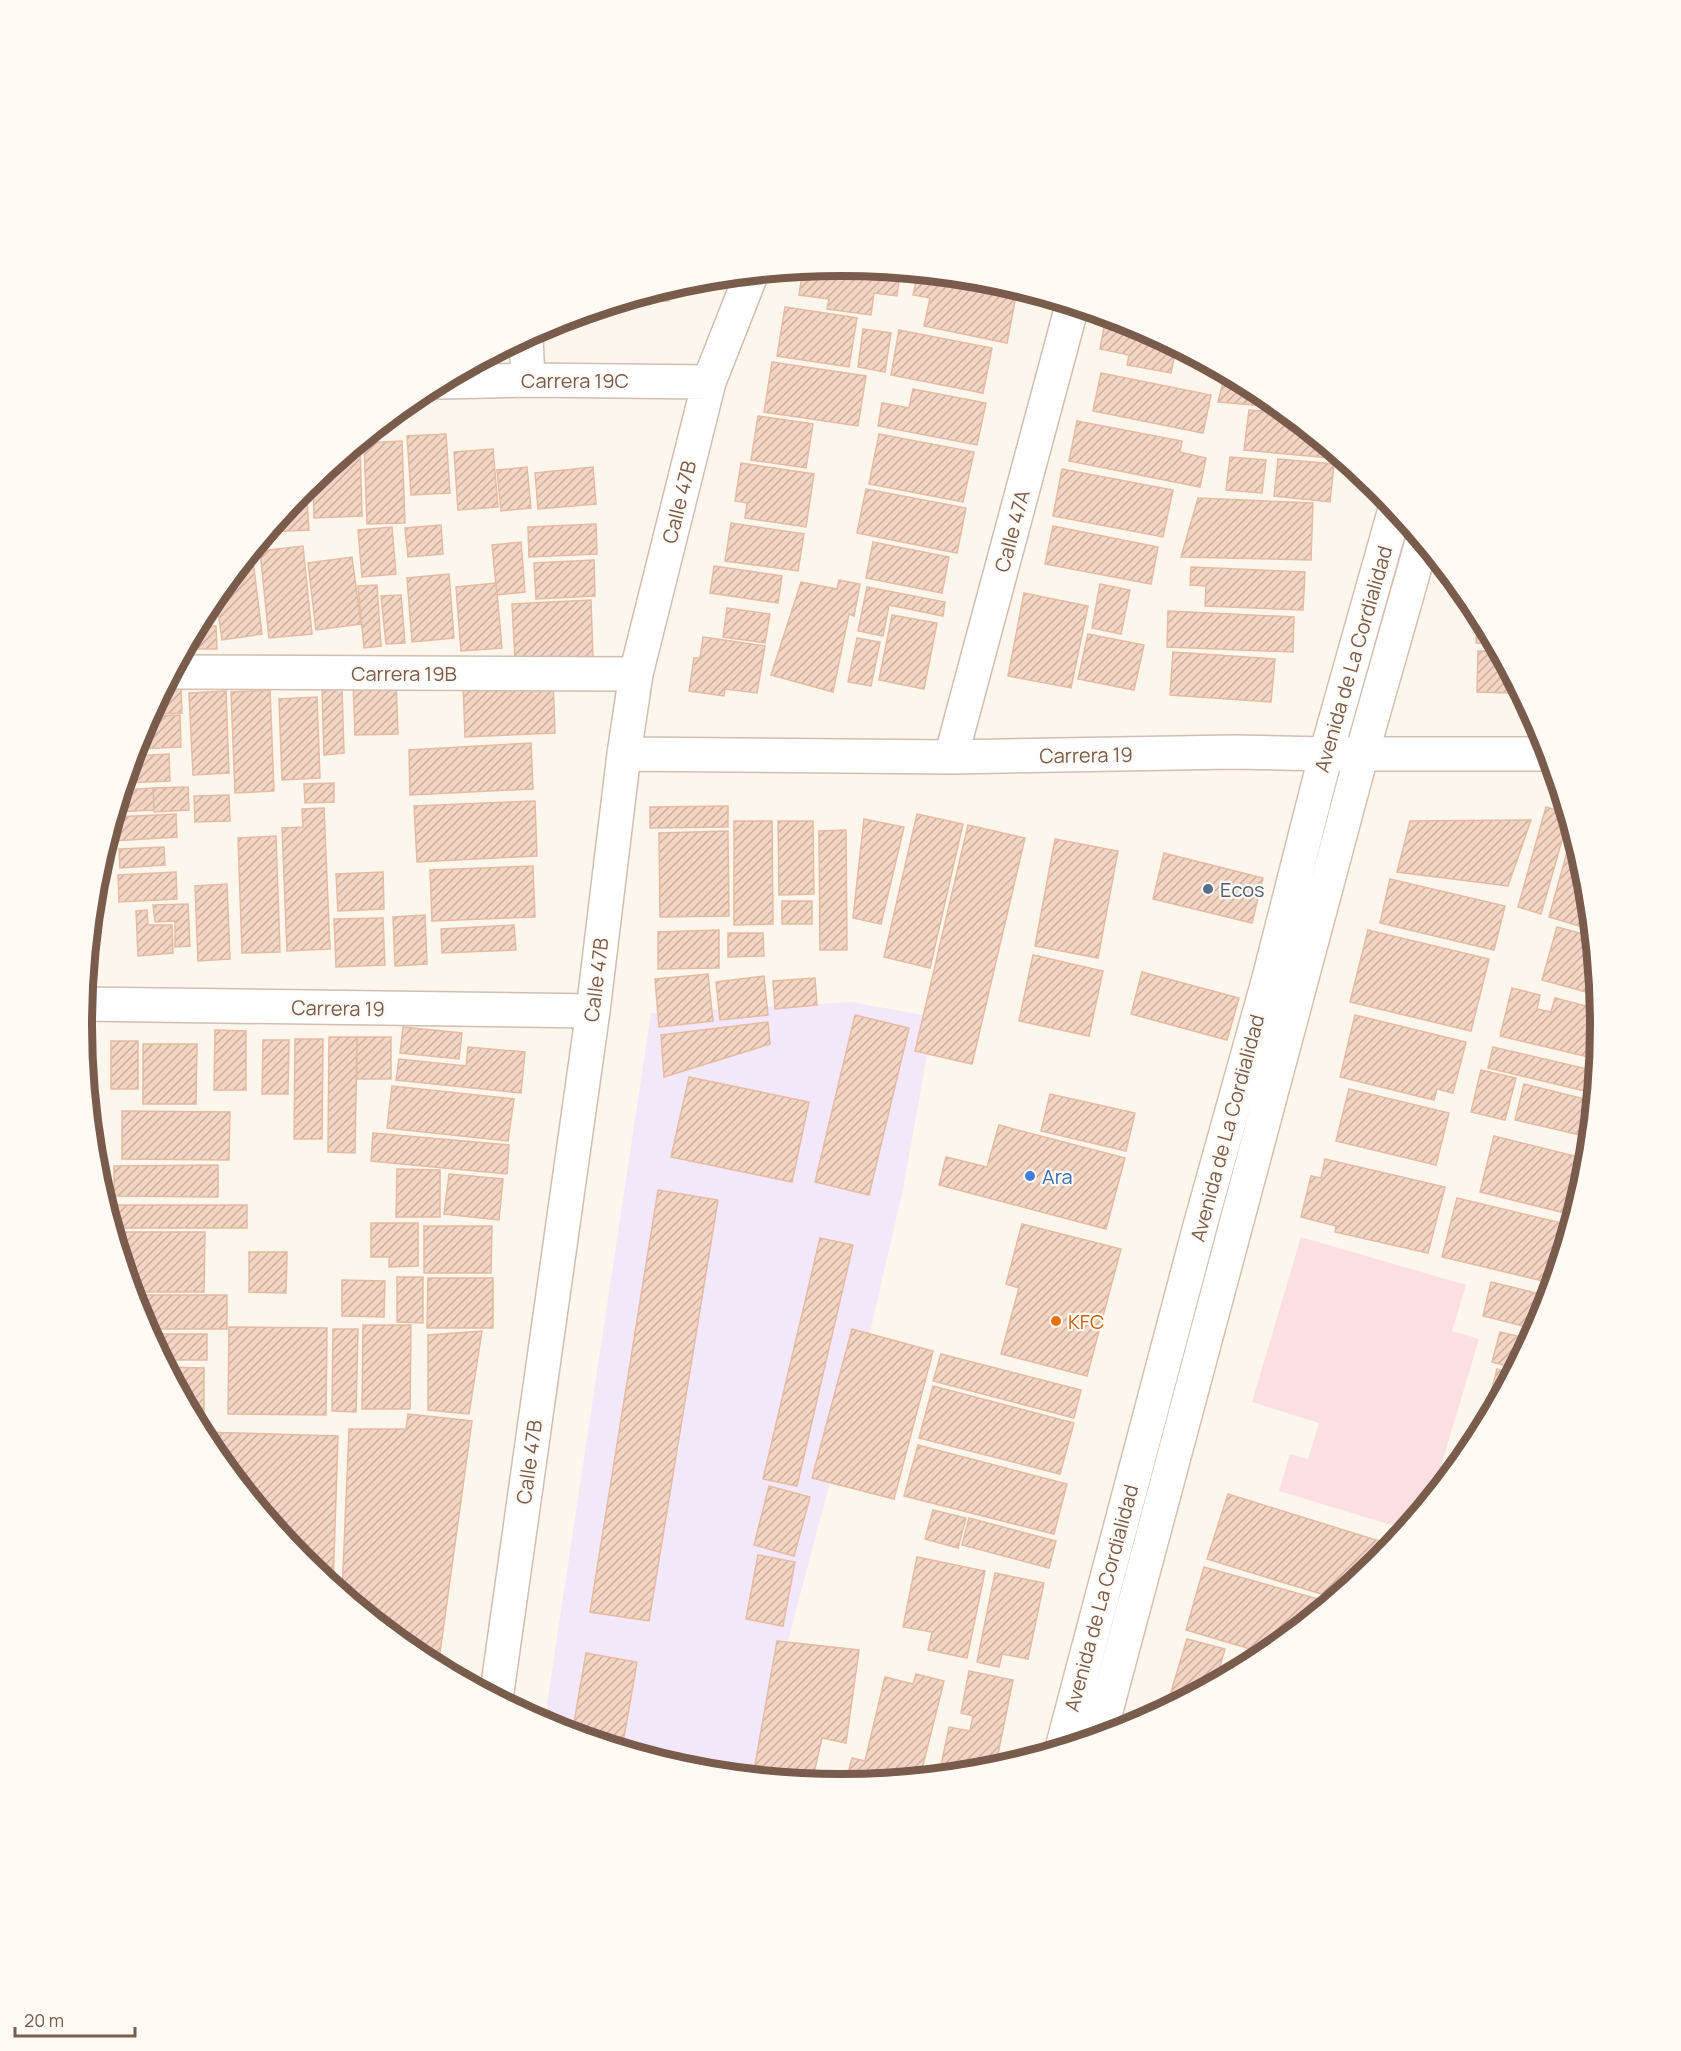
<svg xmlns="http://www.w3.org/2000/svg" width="1681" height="2051" font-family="Manrope,sans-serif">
<defs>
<pattern id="building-hatch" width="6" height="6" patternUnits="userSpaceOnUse" patternTransform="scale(1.5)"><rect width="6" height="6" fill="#f3d5c3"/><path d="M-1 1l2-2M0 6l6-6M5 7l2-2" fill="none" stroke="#cab0a1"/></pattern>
</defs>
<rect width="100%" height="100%" fill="#fdf6ec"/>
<path fill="#f3e8fa" d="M851,1002l83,15 -31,172 -32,139 -119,448 -60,-6 -142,-43 -6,-3 107,-711z"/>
<path fill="#fbdfe3" d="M1301,1237l165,48 -14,46 27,8 -47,157 -27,33 -126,-38 11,-37 18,5 11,-36 -67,-21z"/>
<path fill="url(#building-hatch)" stroke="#e6bba3" stroke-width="1.5" d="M841,266l59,7 -3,23 -23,-3 -3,22 -44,-6 2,-10 -30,-4 4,-25z
M917,277l99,19 -9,47 -83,-17 6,-28 -17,-3z
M669,288v13l-47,1z
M785,307l72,11 -8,49 -72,-11z
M1106,316l25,8 45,24 -5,25 -44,-8 2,-10 -29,-6z
M863,329l28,4 -6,39 -27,-5z
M899,330l93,18 -9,45 -92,-18z
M772,362l94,14 -8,50 -94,-14z
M1101,373l110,22 -8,38 -110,-22z
M1225,374l38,20 15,13 -60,-5z
M913,389l73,14 -9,42 -99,-19 4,-23 27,5z
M1249,410l37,3 56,46 -98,-9z
M758,416l55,8 -7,44 -55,-8z
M1077,421l105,20 -2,11 26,6 -6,29 -131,-26z
M446,434l4,59 -39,2 -4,-59z
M879,434l95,18 -11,50 -94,-18z
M402,441l3,82 -38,1 -3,-81z
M360,442l2,74 -48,2 -1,-37z
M493,449l5,58 -40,3 -4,-58z
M1230,457l36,3 -4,33 -36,-3z
M1278,459l56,5 -4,38 -56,-6z
M741,463l73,11 -8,53 -61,-9 2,-15 -12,-2z
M527,467l4,41 -30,3 -4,-41z
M593,467l3,37 -58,5 -3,-36z
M1062,469l111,21 -10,47 -110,-21z
M306,486l3,44 -41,2 36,-44z
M866,489l100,19 -9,45 -100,-20z
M1198,498l115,5 -2,57 -130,-3z
M731,523l73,11 -6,37 -73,-10z
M596,524l1,30 -68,3 -1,-30z
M441,525l2,29 -35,3 -3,-29z
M1053,526l105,21 -7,37 -106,-20z
M392,527l4,47 -34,3 -4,-47z
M521,542l4,50 -28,3 -5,-50z
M873,542l76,15 -7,36 -76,-15z
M303,546l9,88 -43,4 -9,-87z
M252,552l10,82 -40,6 -6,-45z
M352,557l9,67 -45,6 -8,-67z
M594,560l1,36 -59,3 -2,-36z
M714,566l68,10 -4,27 -68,-10z
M1191,567l114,5 -2,38 -98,-4 1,-20 -16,-1z
M449,574l5,64 -42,4 -5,-64z
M839,580l21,4 -6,32 -5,-2 -16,78 -62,-17 30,-93 36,7z
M496,583l6,65 -41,3 -5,-64z
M1100,584l30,6 -9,44 -29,-6z
M377,585l4,61 -17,2 -6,-62z
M867,587l78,15 -2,14 -54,-11 -6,31 -25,-5z
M1024,593l64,13 -17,82 -63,-12z
M401,595l4,48 -19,1 -5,-48z
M591,600l2,57 -78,3 -3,-56z
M727,608l43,6 -5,29 -42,-6z
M1168,611l126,6 -1,35 -126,-5z
M1477,613l16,31 -17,-1z
M892,615l45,8 -13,66 -45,-9z
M216,626l1,23h-32l11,-22z
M1088,634l56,11 -10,45 -56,-11z
M703,637l62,9 -8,47 -32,-4 -1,7 -35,-5 5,-33h6z
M857,638l23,4 -9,44 -23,-4z
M1478,651h19l12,22 -1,20 -31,-1z
M1173,652l102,7 -4,43 -101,-7z
M553,679l2,54 -90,4 -2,-54z
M396,680l2,54 -43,1 -2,-53z
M164,688h17l1,25 -32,1z
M342,689l2,64 -20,2 -2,-65z
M270,690l4,101 -39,2 -4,-101z
M226,691l3,82 -36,2 -4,-82z
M317,697l3,81 -38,2 -3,-81z
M180,715l1,32 -46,2 4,-14 10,-19z
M531,743l2,46 -123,6 -1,-45z
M169,754l1,27 -46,2 9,-27z
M334,783v19l-29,1 -1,-19z
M188,787l1,23 -35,2 -1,-24z
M153,788l1,22 -38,2 6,-22z
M229,795l1,26 -35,1 -1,-26z
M535,801l2,55 -120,6 -3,-56z
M728,806v21l-78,1v-21z
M1546,807l20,6 2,6 -27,95 -23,-7z
M324,808l6,141 -43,2 -5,-123 21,-1 -1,-18z
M176,814l1,23 -64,4 -1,-17 2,-7z
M917,814l46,10 -33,144 -46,-11z
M864,819l40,8 -23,97 -28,-6z
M1531,820l-23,66 -111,-14 13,-51z
M734,821h38l1,103 -39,1z
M778,821h35l1,73 -35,1z
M968,825l57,13 -53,226 -57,-13z
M846,830l1,120h-27l-1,-119z
M728,831l1,85 -69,1 -1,-84z
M1572,834l13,44 3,30 -5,19 -34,-10z
M276,836l4,116 -38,1 -4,-115z
M1055,839l63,12 -20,107 -63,-12z
M164,847l1,18 -45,3 -1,-19z
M1164,853l99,25 -11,45 -99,-24z
M533,866l2,51 -103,4 -2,-51z
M176,872l1,27 -58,3 -1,-27z
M383,872l1,37 -46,2 -2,-37z
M1390,879l115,27 -11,44 -114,-27z
M227,884l3,75 -32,2 -3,-75z
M782,901h30v23h-30z
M188,904l2,42 -15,1v-26l-20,1 -2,-17z
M147,910l1,15h24l1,28 -35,3 -2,-45z
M425,915l2,49 -32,2 -2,-49z
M383,918l2,47 -49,2 -2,-48z
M514,925l2,25 -74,3 -1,-24z
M1557,927l34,9 6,59 -55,-15z
M719,930v38l-61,1v-37z
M1368,930l121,29 -18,72 -121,-29z
M728,933h35l1,23 -36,1z
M1033,955l70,16 -14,65 -70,-15z
M1142,972l97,26 -12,42 -96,-26z
M708,974l5,47 -54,6 -4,-48z
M764,976l4,39 -48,5 -4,-38z
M815,978l2,27 -42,4 -2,-28z
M1512,988l28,7 -3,14 14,3 4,-14 43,11 2,17 -3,33 -97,-23z
M855,1015l54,13 -40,167 -54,-13z
M1355,1015l111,27 -13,51 -16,-4 -3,11 -94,-23z
M768,1022l2,22 -106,33 -3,-42z
M403,1027l59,6 -3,26 -59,-6z
M215,1030l31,1v59h-32z
M329,1037h28l-2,116 -27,-1z
M357,1037h34v42h-34z
M295,1039h28l-1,100h-28z
M263,1040h26l-1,54h-26z
M111,1041h27v48h-27z
M143,1044h54l-1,60h-53z
M468,1047l57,5 -4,41 -125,-13 3,-21 67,7z
M1493,1047l103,24 -3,22 -105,-25z
M1481,1070l35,8 -11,42 -34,-8z
M689,1077l120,25 -17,80 -121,-25z
M1524,1084l69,17 -4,36 -74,-17z
M392,1086l122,13 -6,42 -121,-13z
M1349,1089l100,24 -13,52 -100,-24z
M1050,1094l85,19 -9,38 -85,-20z
M122,1111l108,1 -1,48 -107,-1z
M999,1125l126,33 -19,71 -167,-44 7,-28 41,10z
M373,1133l136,12 -2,29 -136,-13z
M1494,1136l93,23 -2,15 -12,41 -93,-23z
M1325,1159l120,28 -17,66 -93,-21 1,-6 -35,-9 10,-41 10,2z
M218,1165v32l-104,-1v-30z
M397,1169l43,1v47h-44z
M449,1174l54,5 -4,41 -55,-6z
M658,1190l60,10 -69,421 -59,-9z
M1457,1198l113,27 -18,58 -110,-26z
M113,1205h134v23h-135z
M371,1223h47v43l-29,1v-10h-18z
M1022,1224l99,25 -34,127 -86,-22 18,-66 -13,-4z
M424,1226h68l-1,47h-67z
M113,1232h92l-1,60h-73z
M820,1238l33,7 -56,241 -34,-7z
M249,1252h38l-1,41 -37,-1z
M397,1277h26v46l-26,-1z
M428,1278h65v50h-66z
M342,1280l43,1 -1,36 -42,-1z
M1491,1282l57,14 -6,20 -7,13 -52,-13z
M132,1295h95v34h-82l-6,-13z
M363,1325h48l-1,84h-48z
M229,1327l98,1 -1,87 -98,-1z
M333,1329h25l-2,83 -24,-1z
M852,1329l81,22 -39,148 -82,-21z
M482,1331l-13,83 -41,-4v-75z
M1500,1332l30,7 -15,29 -23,-6z
M148,1334h59v26h-45z
M941,1354l140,36 -7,28 -141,-37z
M166,1367l38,1v47h-12z
M1497,1369l15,4 -20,37 -5,-2z
M933,1386l141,37 -14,51 -141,-36z
M1482,1413l8,2 -16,29z
M408,1414l64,7 -34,246 -20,-10 -76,-63 7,-165h57z
M201,1432l137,4 -5,151 -30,-25 -94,-115z
M918,1445l149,39 -13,50 -150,-38z
M769,1486l41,11 -16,59 -40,-11z
M1228,1494l164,51 -15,18 -43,35 -127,-39z
M933,1510l33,8 -8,30 -33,-9z
M969,1518l87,23 -7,27 -87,-23z
M758,1555l37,7 -12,64 -37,-7z
M917,1557l68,14 -18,87 -39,-8 4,-18 -29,-5z
M1204,1567l114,32 -4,16 -47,39 -81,-24z
M995,1573l49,10 -16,76 -26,-5 -3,13 -22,-5z
M1187,1639l38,10 -7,24 9,3 -56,30 -4,-1z
M777,1641l82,9 -13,93 -24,-5 -10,44 -59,-6z
M586,1653l51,9 -15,87 -50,-15z
M969,1671l44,9 -18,89 -56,6 10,-48 21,4 3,-15 -12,-3z
M916,1674l28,7 -24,96 -24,-6 -2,9 -49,4 7,-26 13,3 20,-84 28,7z"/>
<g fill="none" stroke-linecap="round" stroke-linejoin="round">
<defs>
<path id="minor" d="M526,337l2,43
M441,382l87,-2 181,2
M172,672l464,2
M624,754l327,3 282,-5 93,2
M951,757l121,-451
M83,1004l510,7
M496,1699l97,-688 31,-257 12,-80 73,-292 42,-107"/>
<path id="tertiary" d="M1326,754h222"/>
<path id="secondary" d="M1099,1737l263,-984 60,-211
M1062,1748l138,-522 69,-248 57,-224 69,-245"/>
</defs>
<use href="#minor" stroke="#d1beb0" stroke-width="36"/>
<use href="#tertiary" stroke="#d1beb0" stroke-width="36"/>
<use href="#secondary" stroke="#d6c0b0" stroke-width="36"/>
<use href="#minor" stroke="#fff" stroke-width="33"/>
<use href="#tertiary" stroke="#fff" stroke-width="33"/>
<use href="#secondary" stroke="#fff" stroke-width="33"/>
</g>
<circle fill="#5c6f8a" stroke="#fffaf3" stroke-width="2" cx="1208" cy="889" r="6"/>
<circle fill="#3f7fe0" stroke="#fffaf3" stroke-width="2" cx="1030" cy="1176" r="6"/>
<circle fill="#e8710a" stroke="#fffaf3" stroke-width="2" cx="1056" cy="1321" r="6"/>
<g text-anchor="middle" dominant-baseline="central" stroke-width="4.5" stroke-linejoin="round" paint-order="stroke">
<g font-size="20" fill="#7a5c4d" stroke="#fffaf3">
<text x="575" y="380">Carrera 19C</text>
<text transform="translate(679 502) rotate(-76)">Calle 47B</text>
<text transform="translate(1012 531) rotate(-75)">Calle 47A</text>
<text transform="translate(1353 659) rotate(-74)">Avenida de La Cordialidad</text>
<text x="404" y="673">Carrera 19B</text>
<text transform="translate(1086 755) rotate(-1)">Carrera 19</text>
<text transform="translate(596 980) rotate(-83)">Calle 47B</text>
<text transform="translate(338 1008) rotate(1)">Carrera 19</text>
<text transform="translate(1227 1128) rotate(-75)">Avenida de La Cordialidad</text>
<text transform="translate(529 1462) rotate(-82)">Calle 47B</text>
<text transform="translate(1101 1598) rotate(-75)">Avenida de La Cordialidad</text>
</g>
<g font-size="20" fill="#4e5e75" stroke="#fffaf3" text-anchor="start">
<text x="1220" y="889">Ecos</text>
</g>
<g font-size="20" fill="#366cbe" stroke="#fffaf3" text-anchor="start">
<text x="1042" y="1176">Ara</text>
</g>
<g font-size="20" fill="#c56008" stroke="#fffaf3" text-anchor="start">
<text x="1068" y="1321">KFC</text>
</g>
</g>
<path d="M0 0H1681V2051H0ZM92 1025a749 749 0 1 1 1498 0a749 749 0 1 1-1498 0Z" fill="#fffaf3" fill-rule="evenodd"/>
<path fill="none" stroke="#7a5c4d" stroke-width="8" d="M92 1025a749 749 0 1 1 1498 0a749 749 0 1 1-1498 0Z"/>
<path d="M15 2027v9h120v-9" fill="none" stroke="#7a5c4d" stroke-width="3"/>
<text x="24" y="2027" font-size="18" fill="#7a5c4d" stroke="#fffaf3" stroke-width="4.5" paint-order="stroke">20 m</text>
</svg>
